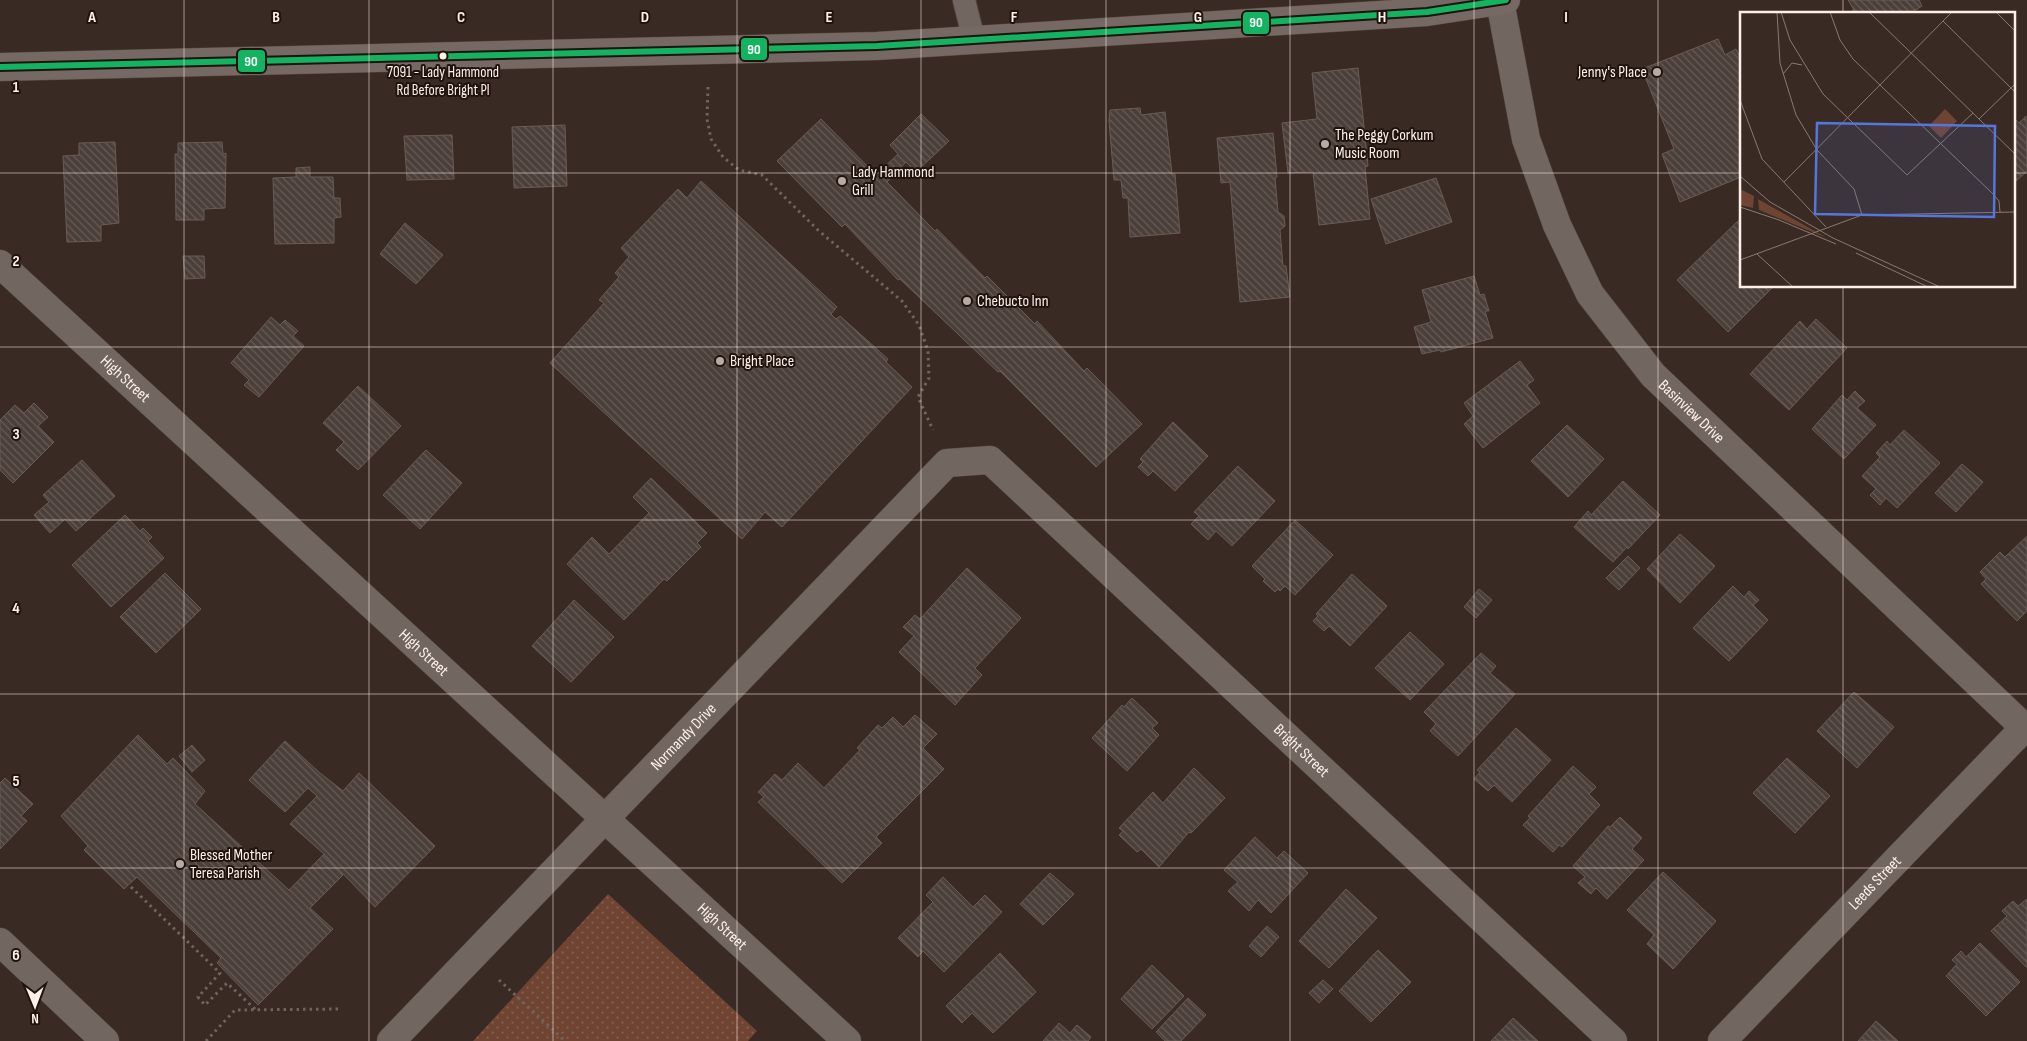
<svg xmlns="http://www.w3.org/2000/svg" width="2027" height="1041" font-family="'Sofia Sans Condensed',sans-serif">
<defs>
<pattern id="park-dots" width="8" height="8" patternUnits="userSpaceOnUse" patternTransform="scale(1.25)"><rect width="8" height="8" fill="#6f4432"/><path d="M2 2h.1M6 6h.1" fill="none" stroke="#855f50" stroke-width="1.8" stroke-linecap="round"/></pattern>
<pattern id="building-back-hatch" width="6" height="6" patternUnits="userSpaceOnUse" patternTransform="scale(1.25)"><rect width="6" height="6" fill="#4b3f3a"/><path d="M-1 5l2 2M0 0l6 6M5-1l2 2" fill="none" stroke="#665b56"/></pattern>
</defs>
<rect width="100%" height="100%" fill="#392a23"/>
<path fill="url(#park-dots)" d="M608,894l149,137 -9,10h-275z"/>
<path fill="url(#building-back-hatch)" stroke="#695c57" d="M1848,0h71l3,6 -13,8h-62l7,-4z
M1718,39l7,16 11,-6 5,10v118l-61,25 -18,-48 12,-5 -32,-80z
M1358,68l10,98 -3,1 5,52 -51,6 -6,-53 -25,1 -6,-50 35,-4 -5,-46z
M1140,108l1,7 24,-3 7,62h3l5,59 -50,4 -2,-39h-5l-2,-18h-7l-5,-59 1,-11z
M921,114l28,27 -33,31 -10,-10 -19,20 48,49 2,-2 48,49 2,-2 48,48 2,-3 47,50 3,-3 55,56 -46,43 -96,-96 -2,1 -98,-93 -2,1 -53,-56 -3,3 -65,-66 44,-42 55,56 22,-21 -8,-9z
M2026,116l1,55 -14,13v-67l6,6z
M565,125l2,61 -53,2 -2,-61z
M1273,133l4,44 -2,1 3,34 6,4 1,10 -5,4 3,36h3l4,31 -50,5 -10,-120 -9,1 -4,-45z
M452,135l2,44 -47,1 -3,-44z
M115,142l4,81 -18,2v16l-34,1 -4,-86 16,-1v-12z
M222,142l1,12 3,-1 -1,55 -21,1v11h-28l-1,-66h3v-11z
M310,167v10h23l1,21h6l1,19 -7,1v25l-59,1 -2,-66 23,-1v-9z
M1436,178l16,44 -66,22 -15,-45z
M701,181l136,126 -6,7 5,5 4,-3 48,43 -2,3 26,25 -130,140 -17,-15 -23,27 -192,-176 54,-60 -5,-3 20,-23 -4,-4 14,-16 -8,-9 57,-59 9,9z
M1741,218v68h33l-46,46 -51,-52z
M405,223l38,32 -27,29 -36,-30z
M183,256h21l1,22 -20,1z
M1474,276l6,19 4,-1 5,17h-4l8,27 -52,14 -1,-2 -18,4 -8,-27 17,-5 -9,-32z
M271,317l9,8 5,-5 13,11 -5,5 11,10 -45,51 -15,-12 5,-5 -18,-17z
M1816,319l31,29 -58,62 -39,-36 50,-53 7,8z
M1520,361l14,19 -7,5 13,18 -57,45 -19,-24 9,-8 -9,-13z
M358,386l43,40 -43,44 -22,-20 8,-8 -21,-19z
M1855,391l10,10 -8,7 19,17 -32,34 -32,-30 30,-34 5,5z
M34,403l14,14 -10,9 16,16 -41,41 -13,-13v-50l15,-15 9,8z
M1173,422l35,34 -33,35 -22,-20 -5,5 -10,-9 5,-5 -3,-3z
M1567,425l37,34 -36,38 -37,-36z
M1904,430l36,33 -43,45 -11,-10 -6,7 -10,-10 6,-6 -14,-13 18,-19 -4,-4 11,-12 3,4z
M426,450l36,33 -42,46 -37,-34z
M82,460l33,36 -39,35 -11,-12 -15,14 -16,-18 15,-13 -6,-7z
M1962,464l21,18 -27,30 -21,-19z
M1238,466l37,35 -43,45 -16,-15 -8,9 -17,-16 8,-8 -5,-4z
M651,478l56,55 -10,10 4,4 -34,34 -3,-2 -40,41 -57,-56 25,-27 17,17 40,-41 -16,-16z
M1623,481l37,34 -32,34 -1,-2 -14,15 -39,-35 14,-16 3,4z
M125,515l15,16 3,-3 9,9 -4,4 16,17 -53,49 -39,-42z
M1295,520l38,35 -38,40 -10,-9 -5,5 -2,-2 -3,3 -12,-11 2,-2 -13,-13z
M1680,534l35,32 -35,37 -33,-34z
M2027,536v75l-10,10 -36,-37 5,-5 -6,-7 20,-20 5,5z
M1628,556l12,12 -21,22 -13,-12z
M967,568l54,50 -46,50 7,7 -27,30 -56,-53 15,-16 -11,-9 12,-12 5,4z
M165,573l36,36 -45,44 -36,-36z
M1352,574l35,32 -37,40 -21,-20 -5,5 -11,-10 5,-5 -2,-2z
M1733,586l11,11 5,-6 10,9 -6,5 15,15 -39,41 -36,-33z
M1479,589l13,11 -16,18 -12,-11z
M574,600l40,37 -43,45 -39,-36z
M1410,632l34,32 -34,36 -35,-32z
M1481,653l15,13 -6,7 25,21 -57,62 -28,-25 6,-7 -12,-12z
M1854,692l40,35 -37,41 -40,-37z
M1132,698l26,25 -6,5 7,7 -32,36 -35,-33 30,-33 2,2z
M915,715l22,19 -14,14 21,21 -68,68 6,6 -40,40 -84,-81 6,-5 -6,-5 17,-18 7,6 16,-17 26,25 36,-38 -3,-2 21,-23 4,3 11,-11 10,10z
M1516,728l35,32 -39,42 -18,-17 -6,6 -14,-12 6,-7 -3,-2z
M138,735l29,29 6,-6 32,33 -10,13 94,86 35,-36 19,21 -33,33 23,21 -75,76 -41,-42 4,-5 -84,-81 -13,12 -40,-39 4,-4 -27,-30z
M285,741l35,32 23,18 16,-18 76,73 -60,61 -51,-53 -34,-30 27,-28 -9,-8 -23,24 -36,-32z
M192,745l13,15 -13,12 -13,-16z
M1787,758l43,38 -35,37 -42,-40z
M1573,766l23,21 -7,7 11,11 -38,42 -3,-2 -6,7 -30,-27 7,-7 -2,-2z
M1194,768l31,30 -34,35 -2,-1 -30,35 -18,-18 -4,3 -18,-17 4,-4 -4,-3 34,-36 10,11z
M5,778l28,26 -12,12 6,5 -27,28v-66z
M1620,817l22,21 -10,11 12,11 -37,39 -11,-11 -5,6 -13,-11 7,-6 -12,-11 35,-40 2,1z
M1255,837l22,21 7,-7 24,22 -37,40 -13,-13 -9,11 -21,-20 10,-9 -14,-12z
M1663,872l53,49 -43,48 -26,-25 7,-9 -27,-25z
M1050,873l24,21 -31,31 -23,-21z
M943,877l30,30 12,-12 17,17 -58,60 -21,-21 -5,6 -20,-19 35,-36 -7,-7z
M1346,889l31,29 -48,50 -30,-27z
M2027,899v68h-1l-35,-36 16,-15 -5,-5 11,-10 5,5z
M1267,926l12,11 -18,20 -12,-11z
M1980,943l40,39 -34,34 -40,-40 11,-12 -5,-4 9,-9 5,6z
M1378,950l33,32 -40,40 -32,-31z
M1000,953l36,39 -43,41 -21,-20 -10,10 -16,-17z
M1152,965l32,31 -32,33 -31,-30z
M1323,980l10,9 -14,14 -10,-10z
M1188,998l18,17 -25,26h-16l-9,-9z
M1513,1018l25,23h-47z
M1876,1021l22,20h-40z
M1059,1023l11,10 7,-8 14,12 -3,4h-45z"/>
<g fill="none" stroke-linecap="round" stroke-linejoin="round">
<defs>
<path id="lane" d="M964,0l10,40"/>
<g id="street">
<path id="s1" d="M1500,1l26,138 31,86 33,69 63,81 374,355"/>
<path id="s2" d="M0,264l847,777"/>
<path d="M0,942l105,99"/>
<path id="s3" d="M391,1041l556,-578 43,-3 623,581"/>
<path id="s4" d="M1722,1041l305,-316"/>
</g>
<path id="secondary" d="M0,67l877,-21 550,-34 79,-12"/>
</defs>
<use href="#lane" stroke="#534743" stroke-width="24"/>
<use href="#street" stroke="#534743" stroke-width="29"/>
<use href="#secondary" stroke="#534743" stroke-width="29"/>
<path stroke="#6f6560" stroke-width="3" stroke-dasharray="2.5 4" stroke-linecap="butt" d="M708,87l-1,32 4,20 12,18 16,13 23,5 57,56 83,70 17,24 9,26 1,27 -11,19 15,33
M131,887l89,86 -22,24 7,8 22,-22 28,26
M499,980l66,61
M206,1041l29,-31 106,-1"/>
<use href="#lane" stroke="#716660" stroke-width="22"/>
<use href="#street" stroke="#716660" stroke-width="28"/>
<use href="#secondary" stroke="#766863" stroke-width="28"/>
<defs>
<path id="bus-1" d="M0,67l877,-21 550,-34 79,-12"/>
</defs>
<use href="#bus-1" stroke="#1f130e" stroke-width="10"/>
<use href="#bus-1" stroke="#13b361" stroke-width="6"/>
</g>
<path fill="none" stroke="#feefe9" stroke-width="1" stroke-opacity="0.55" d="M184,0v1041M369,0v1041M553,0v1041M737,0v1041M921,0v1041M1106,0v1041M1290,0v1041M1474,0v1041M1658,0v1041M1843,0v14M0,173h1741M2013,173h14M1843,286v755M0,347h2027M0,520h2027M0,694h2027M0,868h2027"/>
<circle fill="#feefe9" stroke="#1f130e" stroke-width="2" cx="443" cy="56" r="4.5"/>
<g fill="#b9aaa4" stroke="#1f130e" stroke-width="2">
<circle cx="1657" cy="72" r="5"/>
<circle cx="1325" cy="144" r="5"/>
<circle cx="842" cy="181" r="5"/>
<circle cx="967" cy="301" r="5"/>
<circle cx="720" cy="361" r="5"/>
<circle cx="180" cy="864" r="5"/>
</g>
<g text-anchor="middle" dominant-baseline="central" stroke-width="4" stroke-linejoin="round" paint-order="stroke">
<g font-size="15" fill="#feefe9" stroke="#1f130e">
<text x="443" y="72">7091 - Lady Hammond<tspan x="443" dy="18">Rd Before Bright Pl</tspan></text>
</g>
<g font-size="16" fill="#feefe9" stroke="#1f130e" text-anchor="start">
<text x="1647" y="72" text-anchor="end">Jenny's Place</text>
<text x="1335" y="135">The Peggy Corkum<tspan x="1335" dy="18">Music Room</tspan></text>
<text x="852" y="172">Lady Hammond<tspan x="852" dy="18">Grill</tspan></text>
<text x="977" y="301">Chebucto Inn</text>
<text x="730" y="361">Bright Place</text>
<text x="190" y="855">Blessed Mother<tspan x="190" dy="18">Teresa Parish</tspan></text>
</g>
<g font-size="16" fill="#feefe9" stroke="#1f130e">
<text stroke="none"><textPath href="#s2" startOffset="170">High Street</textPath></text>
<text stroke="none"><textPath href="#s1" startOffset="464">Basinview Drive</textPath></text>
<text stroke="none"><textPath href="#s2" startOffset="575">High Street</textPath></text>
<text stroke="none"><textPath href="#s3" startOffset="422">Normandy Drive</textPath></text>
<text stroke="none"><textPath href="#s3" startOffset="1271">Bright Street</textPath></text>
<text stroke="none"><textPath href="#s4" startOffset="220">Leeds Street</textPath></text>
<text stroke="none"><textPath href="#s2" startOffset="980">High Street</textPath></text>
</g>
</g>
<g transform="translate(1740 12)">
<rect width="275" height="275" fill="#392a23"/>
<path d="M0,177l14,7 -1,12 -13,-3zM18,187l69,39 -68,-28z" fill="#6f4432"/>
<path d="M205,97l12,12 -16,17 -12,-12z" fill="#6f4432"/>
<path fill="none" stroke="#887972" stroke-width="1" d="M37,0l3,51 16,52 21,35 37,39 8,26M41,0l9,28 33,54 84,81 66,-62M90,0l10,28 13,19 140,135 6,7 1,11M129,0l146,142M256,0l19,19M203,9l72,71M43,62l9,-11 10,2M0,88l22,59 64,68M239,107l36,-35M0,164l30,26M44,170l168,-170M30,190l63,36 107,49M0,195l39,13M39,208l57,24M116,241l72,34M17,242l36,33M0,248l122,-45 153,-3"/>
<path fill="#5576dc" fill-opacity="0.15" stroke="#5576dc" stroke-width="2.5" d="M77,111l178,3 -1,91 -179,-3z"/>
<rect width="275" height="275" fill="none" stroke="#feefe9" stroke-width="2.5"/>
</g>
<g font-size="16" text-anchor="middle" font-weight="bold" fill="#feefe9" stroke="#1f130e" stroke-width="4" stroke-linejoin="round" paint-order="stroke">
<text x="92" y="22">A</text>
<text x="276" y="22">B</text>
<text x="461" y="22">C</text>
<text x="645" y="22">D</text>
<text x="829" y="22">E</text>
<text x="1014" y="22">F</text>
<text x="1198" y="22">G</text>
<text x="1382" y="22">H</text>
<text x="1566" y="22">I</text>
<text x="16" y="92">1</text>
<text x="16" y="266">2</text>
<text x="16" y="439">3</text>
<text x="16" y="613">4</text>
<text x="16" y="786">5</text>
<text x="16" y="960">6</text>
</g>
<g stroke="#1f130e" stroke-width="2">
<rect x="1242" y="11" width="28" height="24" rx="5" fill="#13b361"/>
<rect x="740" y="37" width="28" height="24" rx="5" fill="#13b361"/>
<rect x="237" y="49" width="29" height="24" rx="5" fill="#13b361"/>
</g>
<g font-size="14" text-anchor="middle" font-weight="bold" fill="#fff">
<text x="1256" y="27">90</text>
<text x="754" y="54">90</text>
<text x="251" y="66">90</text>
</g>
<g transform="translate(35 1006) rotate(179)" stroke="#1f130e" stroke-width="4" paint-order="stroke">
<path d="M0-4L9 19L0 12L-9 19Z" fill="#feefe9"/>
<text y="-8" font-size="14" font-weight="bold" text-anchor="middle" fill="#feefe9">N</text>
</g>
</svg>
